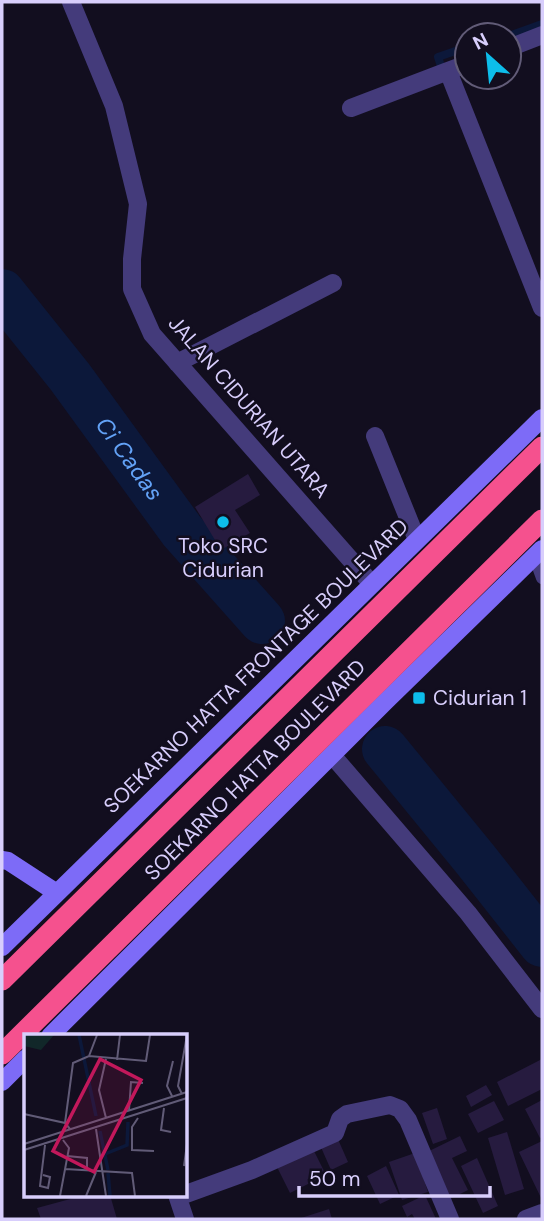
<svg xmlns="http://www.w3.org/2000/svg" width="544" height="1221" font-family="'DM Sans',sans-serif">
<rect width="100%" height="100%" fill="#120e1f"/>
<g fill="none" stroke-linecap="round" stroke-linejoin="round">
<path stroke="#0c183a" stroke-width="8" d="M509,36l33,-12
M443,72l-5,-15 29,-10"/>
<g stroke="#0c183a" stroke-width="46">
<path id="s1" d="M2,292l68,85 112,154 80,90"/>
<path d="M385,749l90,110 67,85"/>
</g>
</g>
<path fill="#261b3f" d="M248,474l12,21 -25,15 15,23 -29,17 -26,-43z
M542,1059v30l-34,17 -11,-24z
M486,1085l6,10 -21,12 -5,-11z
M542,1100v37l-2,1 -15,-29z
M494,1101l10,19 -26,13 -10,-19z
M437,1108l10,31 -14,5 -11,-31z
M507,1132l17,57 -19,6 -17,-57z
M460,1136l7,15 -15,7 16,32 -20,10 -23,-47z
M337,1137l11,25 -17,8 -11,-25z
M542,1141v59l-23,-48z
M312,1147l14,28 -36,18 -14,-28z
M415,1153l13,39 -26,8 -13,-38z
M477,1158l21,48 -15,7 -22,-47z
M386,1166l13,29 -19,9 -13,-28z
M85,1195h25l7,24h-76l-4,-11z
M425,1195l11,24h-21l-3,-5 -5,3 -5,-11z
M329,1209l3,10h-34z"/>
<g fill="none" stroke-linecap="round" stroke-linejoin="round">
<path stroke="#443b7b" stroke-width="12" d="M534,556l8,22"/>
<path stroke="#443b7b" stroke-width="18" d="M71,2l43,104 24,98 -6,55v30l20,45 220,250
M509,48l33,-13
M467,64l-19,7 94,237
M351,108l97,-37
M177,363l156,-80
M375,436l42,104
M332,755l136,158 74,96
M186,1194l66,-24 83,-37 5,-14 7,-5 43,-9 10,4 8,11 42,99
M177,1195l8,24
M526,1219l16,-6"/>
<path stroke="#7d6bf7" stroke-width="18" d="M2,860l6,1 49,32
M2,947l540,-529
M50,1036l336,-335 156,-152
M2,1082l24,-24"/>
<path stroke="#f5518e" stroke-width="21" d="M2,980l540,-533
M2,1054l540,-534"/>
</g>
<g fill="#0dbdea" stroke="#120e1f" stroke-width="2.5">
<circle cx="223" cy="522" r="7"/>
<rect x="412" y="691" width="14" height="14" rx="3.5"/>
</g>
<g text-anchor="middle" dominant-baseline="central" stroke-width="5" stroke-linejoin="round" paint-order="stroke">
<g font-size="21" fill="#d8cefc" stroke="#120e1f">
<text transform="translate(249 407) rotate(49)">JALAN CIDURIAN UTARA</text>
<text transform="translate(256 666) rotate(-44)">SOEKARNO HATTA FRONTAGE BOULEVARD</text>
<text transform="translate(255 770) rotate(-45)">SOEKARNO HATTA BOULEVARD</text>
</g>
<g font-size="21" fill="#d8cefc" stroke="#120e1f">
<text x="223" y="546">Toko SRC<tspan x="223" dy="24">Cidurian</tspan></text>
<text x="433" y="698" text-anchor="start">Cidurian 1</text>
</g>
<g font-size="23" font-style="italic" fill="#63a2f6" stroke="#120e1f">
<text stroke="none"><textPath href="#s1" startOffset="210">Ci Cadas</textPath></text>
</g>
</g>
<g transform="translate(24 1034)">
<rect width="163" height="163" fill="#120e1f"/>
<path d="M0,1h30l-13,15 -17,-4z" fill="#112729"/>
<path fill="none" stroke="#0c183a" stroke-width="3.5" d="M55,1l17,81M76,97l8,39M81,120l22,-9 1,-23M84,139l2,23"/>
<path fill="none" stroke="#615b77" stroke-width="2" d="M65,22l8,-21M82,25l-7,31 7,28M93,26l3,-25M158,60l-4,-8 9,-51M148,62l-5,-10 6,-25M140,74l-3,22 10,2M105,76l2,-28 12,1M0,80l41,9 5,6M114,84l-6,9v23l22,1M41,89l8,-60 16,-7 57,5 4,-26M72,95l10,67M0,110l163,-52M0,116l163,-52M43,122l20,2v13M160,132l3,-22M41,135l67,4 3,23M19,141l7,2 -2,11 -8,-2 5,-41M36,162l9,-48 -6,-8M62,162l10,-24"/>
<path fill="#c2185b" fill-opacity="0.15" stroke="#c2185b" stroke-width="3.5" d="M76,25l41,21 -47,92 -41,-21z"/>
<rect width="163" height="163" fill="none" stroke="#d8cefc" stroke-width="3.5"/>
</g>
<rect width="544" height="1221" fill="none" stroke="#d8cefc" stroke-width="7"/>
<g transform="translate(488 56) rotate(333)"><circle r="33" fill="#120e1f" stroke="#615b77" stroke-width="2"/>
<path d="M0-5L12 26L0 18L-12 26Z" fill="#0dbdea"/>
<text y="-10" font-size="19" font-weight="bold" text-anchor="middle" fill="#d8cefc">N</text>
</g>
<path d="M299 1186v10h191v-10" fill="none" stroke="#d8cefc" stroke-width="3.5"/>
<text x="309" y="1186" font-size="21" fill="#d8cefc" stroke="#120e1f" stroke-width="5" paint-order="stroke">50 m</text>
</svg>
